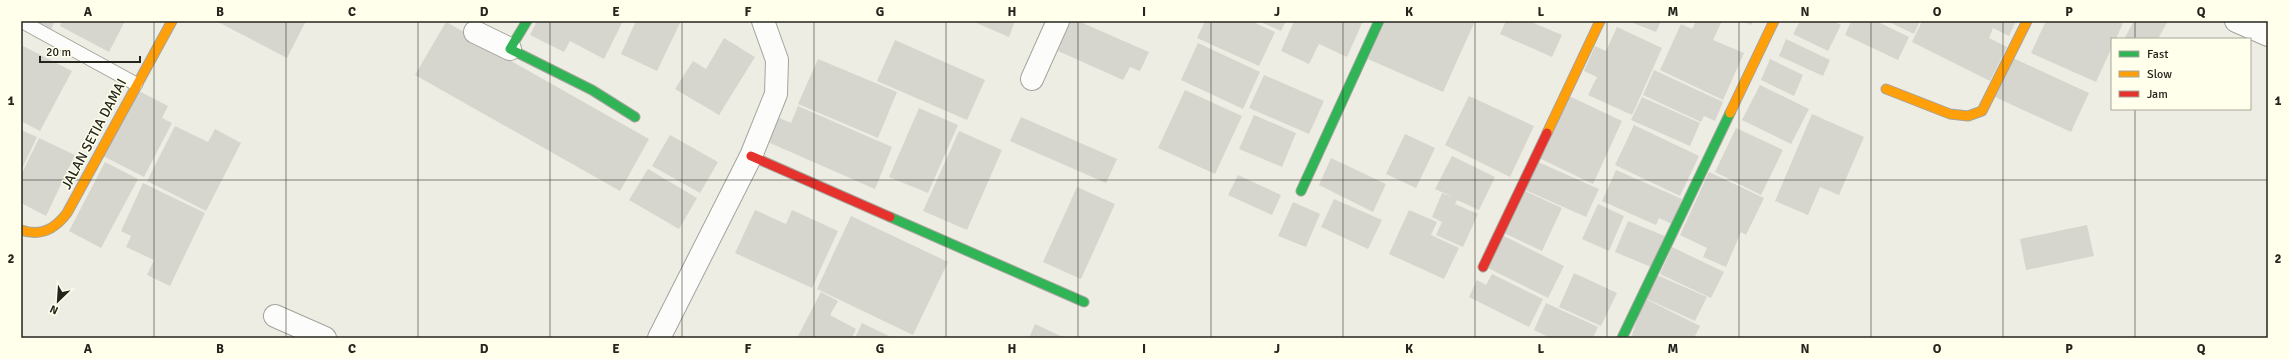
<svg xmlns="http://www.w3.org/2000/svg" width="2289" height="359" font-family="Signika,sans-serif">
<rect width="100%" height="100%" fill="#edede3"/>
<path fill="#d6d6cf" d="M26,21h29l-6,12z
M62,21h63l-16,31 -49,-26z
M216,21h90l-19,37z
M537,21h86l-19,38 -34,-18 -6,11 -34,-17z
M636,21h45l-24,50 -36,-17z
M972,21h43l-6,16z
M1071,21h7l71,31 -9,19 -10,-4 -7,13 -65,-29z
M1205,21h46l24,11 -16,34 -62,-28z
M1259,21h27l-5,10z
M1294,21h69l-16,36 -28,-13 -10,20 -28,-13z
M1385,21h90l-32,71 -75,-33z
M1506,21h23l33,14 -10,22 -52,-23z
M1628,21h33l-5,11z
M1696,21h26l-9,19 31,13 -21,47 -63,-30 21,-46 11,5z
M1743,21h10l-2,4z
M1800,21h33l8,4 -13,26 -35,-17z
M1851,21h25l33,16 -11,23 -53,-25z
M1887,21h33l-6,13z
M1922,21h94l-7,15 -16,-8 -4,10 18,9 -17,34 -78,-39z
M2046,21h72l5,2 -7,16h-4v8l-16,35 -65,-29z
M2134,21h34l-10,18h-34z
M446,22l29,16 -1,2 175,99 -29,52 -205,-116z
M1617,27l45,21 -30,67 -44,-20 9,-18 -13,-6 11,-25 11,5z
M724,38l31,19 -36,58 -44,-26 18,-28 13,8z
M1786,39l44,21 -7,16 -44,-20z
M895,40l90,40 -18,40 -90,-39z
M1198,43l62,29 -17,37 -62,-29z
M21,45l51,26 -32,60 -19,-10z
M2013,58l76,35 -18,39 -76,-35z
M818,59l79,33 -19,46 -80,-34z
M1770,59l33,16 -9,21 -33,-16z
M1654,70l69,32 -8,19 -11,-5 -3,6 -58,-27z
M1264,75l60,26 -15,33 -60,-26z
M1760,85l49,24 -18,35 -49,-24z
M135,89l33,17 -6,12 10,5 -28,54 -43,-22z
M1185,90l57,26 -27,58 -57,-26z
M1567,95l55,26 -29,63 -56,-27z
M1469,96l65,30 -24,51 -65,-32z
M1642,97l58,26 -10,23 -59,-26z
M798,106l94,41 -17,42 -114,-50 11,-24 19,8z
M919,108l39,17 -30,68 -39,-16z
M1812,114l52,23 -25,58 -19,-8 -12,28 -33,-14z
M1254,115l42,18 -14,34 -43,-18z
M1021,117l96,42 -11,24 -96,-42z
M1634,125l65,31 -19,40 -65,-31z
M175,126l33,16 7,-13 26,14 -35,68 -59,-30z
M1736,128l47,22 -22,45 -46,-23z
M21,130l16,7 -16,34z
M959,131l43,19 -35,80 -44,-19z
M1405,134l30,14 -19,40 -30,-14z
M670,135l48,27 -18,31 -48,-27z
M39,138l36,17 -29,61 -25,-13v-28z
M1452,156l43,21 -16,33 -22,-10 -2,4 23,10 -15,33 -27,-12 6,-13 -10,-5 10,-24 13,5 -20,-9z
M1331,158l55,26 -13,28 -54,-27z
M1536,161l63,28 -13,28 -63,-28z
M105,162l33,17 -37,69 -32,-17z
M648,169l49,29 -18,31 -50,-29z
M1616,170l66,29 -10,25 -13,-6 -3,7 -54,-24z
M1709,172l55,26 -18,37 -5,-3 -15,35 -23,-10 4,-9 -27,-13z
M1238,175l43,20 -9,20 -44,-20z
M143,183l62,30 -35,73 -23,-11 7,-15 -28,-13 5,-11 -10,-5z
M1077,187l38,17 -34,75 -38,-17z
M1523,190l39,18 -20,43 -38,-18z
M1334,199l48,21 -14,29 -47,-22z
M1293,202l27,12 -14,33 -28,-11z
M1598,204l26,12 -15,35 -27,-12z
M755,210l31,14 6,-14 46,21 -26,57 -77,-35z
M1409,210l28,12 -6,13 28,13 -15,31 -55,-25z
M851,216l97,46 -35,73 -96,-46z
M1628,221l37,15 -14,31 -36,-15z
M2087,225l7,31 -68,14 -6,-31z
M1502,235l62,31 -16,32 -62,-31z
M1672,247l52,25 -13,26 -51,-24z
M1574,273l43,20 -16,33 -42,-19z
M1492,274l51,25 -14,28 -60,-30 8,-17 9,5z
M1655,274l52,23 -12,24 -50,-23z
M821,292l17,9 -8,14 26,14 -4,9h-55z
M1644,298l56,28 -6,12h-63z
M1546,303l52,24 -5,11h-43l-16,-8z
M862,323l31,15h-38z
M1035,324l30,14h-36z"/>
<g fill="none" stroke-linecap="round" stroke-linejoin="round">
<defs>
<path id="lane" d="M21,21l115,63"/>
<path id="street" d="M2236,21l32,14
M475,32l35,17
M1032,79l26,-58
M275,316l50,22
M659,338l92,-182 25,-62 1,-34 -14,-39"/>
<path id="fast" d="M527,21l-17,28 82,41 43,27
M1301,191l78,-170
M890,217l194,85
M1622,338l108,-225"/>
<path id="slow" d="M1886,89l64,25 18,2 14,-5 45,-90
M1730,113l44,-92
M1547,133l53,-112
M21,230c20,7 34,-1 46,-17l105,-192"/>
<path id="jam" d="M751,156l139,61
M1483,267l64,-134"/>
</defs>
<use href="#lane" stroke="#a4a49d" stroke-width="15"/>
<use href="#street" stroke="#a4a49d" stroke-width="24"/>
<use href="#fast" stroke="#a4a49d" stroke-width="11"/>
<use href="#slow" stroke="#a4a49d" stroke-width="11"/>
<use href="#jam" stroke="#a4a49d" stroke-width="11"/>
<use href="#lane" stroke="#fcfcfb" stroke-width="13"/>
<use href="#street" stroke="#fcfcfb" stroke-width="22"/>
<use href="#fast" stroke="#30b455" stroke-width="9"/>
<use href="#slow" stroke="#ff9f0a" stroke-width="9"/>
<use href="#jam" stroke="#e5322d" stroke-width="9"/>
</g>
<path fill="none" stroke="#25251e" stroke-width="1" stroke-opacity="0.55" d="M154,21v317M286,21v317M418,21v317M550,21v317M682,21v317M814,21v317M946,21v317M1078,21v317M1211,21v317M1343,21v317M1475,21v317M1607,21v317M1739,21v317M1871,21v317M2003,21v317M2135,21v18M2135,109v229M21,180h2247"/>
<g text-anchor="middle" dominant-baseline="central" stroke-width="3" stroke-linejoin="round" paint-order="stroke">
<g font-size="14" fill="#25251e" stroke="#ffffec">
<text transform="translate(94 134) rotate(-62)">JALAN SETIA DAMAI</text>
</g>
</g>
<rect width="2289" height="359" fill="none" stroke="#ffffec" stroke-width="44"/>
<rect x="2111" y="38" width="140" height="72" fill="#ffffec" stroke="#a8a89a"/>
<rect x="2119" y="51" width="20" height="6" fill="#30b455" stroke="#a8a89a"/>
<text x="2147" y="58" font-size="12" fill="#25251e">Fast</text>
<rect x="2119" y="71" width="20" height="6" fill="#ff9f0a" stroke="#a8a89a"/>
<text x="2147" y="78" font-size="12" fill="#25251e">Slow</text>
<rect x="2119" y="91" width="20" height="6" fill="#e5322d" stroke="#a8a89a"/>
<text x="2147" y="98" font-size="12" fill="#25251e">Jam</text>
<g transform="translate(58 301) rotate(205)" stroke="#ffffec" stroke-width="3" paint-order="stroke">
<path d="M0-3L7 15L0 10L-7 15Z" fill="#25251e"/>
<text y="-6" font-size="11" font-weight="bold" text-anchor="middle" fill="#25251e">N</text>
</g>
<path d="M40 56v6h100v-6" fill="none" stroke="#25251e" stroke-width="2"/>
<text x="46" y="56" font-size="12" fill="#25251e" stroke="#ffffec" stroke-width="3" paint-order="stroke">20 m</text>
<rect x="22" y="22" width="2245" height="315" fill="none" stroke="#25251e" stroke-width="1.5"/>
<g font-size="13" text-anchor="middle" font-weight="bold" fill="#25251e">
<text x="88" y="16">A</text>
<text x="220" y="16">B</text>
<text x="352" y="16">C</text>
<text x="484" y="16">D</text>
<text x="616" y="16">E</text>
<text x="748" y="16">F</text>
<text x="880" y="16">G</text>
<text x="1012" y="16">H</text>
<text x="1144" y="16">I</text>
<text x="1277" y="16">J</text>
<text x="1409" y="16">K</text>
<text x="1541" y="16">L</text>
<text x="1673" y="16">M</text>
<text x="1805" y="16">N</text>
<text x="1937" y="16">O</text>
<text x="2069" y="16">P</text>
<text x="2201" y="16">Q</text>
<text x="11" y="105">1</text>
<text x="2278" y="105">1</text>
<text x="11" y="263">2</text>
<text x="2278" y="263">2</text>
<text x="88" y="353">A</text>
<text x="220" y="353">B</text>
<text x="352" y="353">C</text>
<text x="484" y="353">D</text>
<text x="616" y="353">E</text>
<text x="748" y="353">F</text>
<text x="880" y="353">G</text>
<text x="1012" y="353">H</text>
<text x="1144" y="353">I</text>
<text x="1277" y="353">J</text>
<text x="1409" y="353">K</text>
<text x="1541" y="353">L</text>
<text x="1673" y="353">M</text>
<text x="1805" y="353">N</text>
<text x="1937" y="353">O</text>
<text x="2069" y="353">P</text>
<text x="2201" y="353">Q</text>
</g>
</svg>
